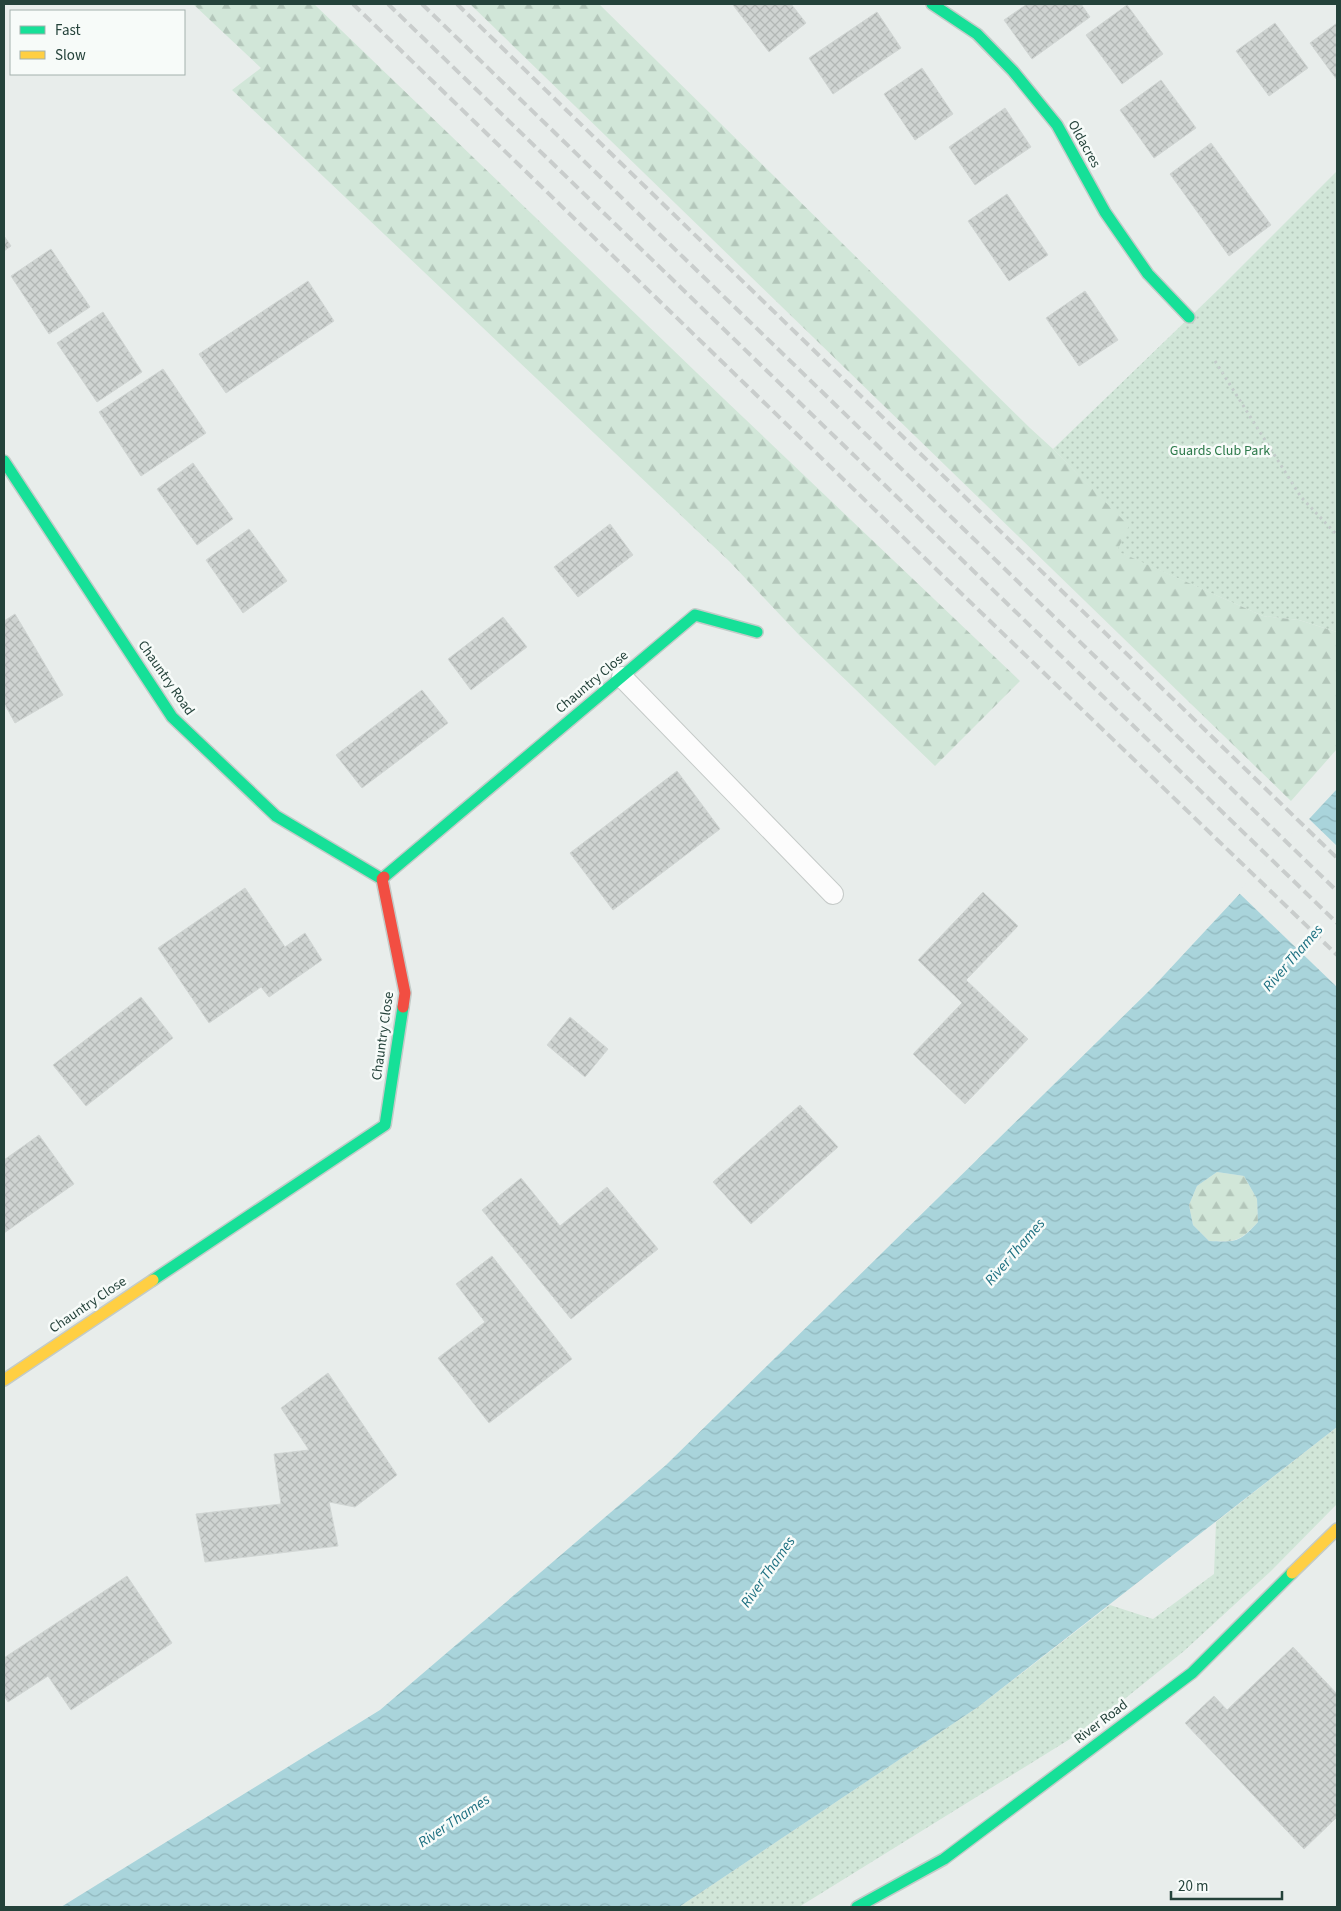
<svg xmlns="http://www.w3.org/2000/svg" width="1341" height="1911" font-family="'Source Sans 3',sans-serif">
<defs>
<pattern id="grass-dots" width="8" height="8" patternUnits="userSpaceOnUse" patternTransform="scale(1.25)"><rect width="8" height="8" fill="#d1e6d8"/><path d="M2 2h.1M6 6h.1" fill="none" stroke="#b3c6ba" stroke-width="1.8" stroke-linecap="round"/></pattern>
<pattern id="forest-firs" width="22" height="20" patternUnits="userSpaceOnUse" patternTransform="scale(1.25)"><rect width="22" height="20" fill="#d1e6d8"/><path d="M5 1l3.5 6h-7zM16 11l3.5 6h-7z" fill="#b3c6ba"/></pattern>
<pattern id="water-waves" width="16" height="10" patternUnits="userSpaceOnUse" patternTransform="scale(1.25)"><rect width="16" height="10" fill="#a9d4db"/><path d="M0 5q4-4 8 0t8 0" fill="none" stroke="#91b7bd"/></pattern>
<pattern id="building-cross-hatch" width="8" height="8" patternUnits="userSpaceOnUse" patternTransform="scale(1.25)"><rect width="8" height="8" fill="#cfd4d2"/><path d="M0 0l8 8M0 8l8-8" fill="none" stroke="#b2b7b5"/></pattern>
</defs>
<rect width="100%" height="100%" fill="#e8edeb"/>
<path fill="url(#grass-dots)" d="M1337,171v461l-38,-12 -36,-4 -147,-65 12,-25 -75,-77 168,-162z
M1337,1427v77l-66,67 -87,80 -93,75 -292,181h-120l299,-200 132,-102 43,14 61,-45 2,-52z"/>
<path fill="url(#forest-firs)" d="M193,4h121l410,395 296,282 -85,85 -135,-130 -71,-75 -497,-471 29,-22z
M470,4h129l431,424 23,21 76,77 -12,25 146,65 36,4 38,12v117l-46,52z
M1217,1172l27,4 13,23 1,23c-19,20 -22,20 -49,19l-16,-16 -4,-20 8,-19z"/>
<path fill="url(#water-waves)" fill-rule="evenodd" d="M1337,789v638l-359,280 -299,200h-618l319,-197 286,-245 487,-478zM1217,1172l27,4 13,23 1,23c-19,21 -22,20 -49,19l-16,-16 -4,-20 8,-19z"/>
<path fill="#e8edeb" d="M1307,817l30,29v141l-99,-95z"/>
<path fill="url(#building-cross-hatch)" stroke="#d1d6d4" d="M734,4h57l15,19 -37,29 -36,-47z
M1027,4h54l9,13 -58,42 -28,-39z
M1127,5l36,49 -41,30 -36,-49z
M877,12l24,36 -68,46 -24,-36z
M1275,23l33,45 -39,28 -33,-45z
M1337,23v57l-27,-37z
M922,68l31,46 -38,26 -31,-46z
M1161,80l35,48 -42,30 -34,-48z
M1005,108l26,39 -56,38 -26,-38z
M1211,143l60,82 -42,31 -59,-82z
M1007,194l41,61 -39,26 -41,-60z
M4,236l7,10 -7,5z
M51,249l39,58 -41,27 -38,-58z
M308,281l26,40 -108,72 -27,-39z
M1085,291l33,49 -39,26 -33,-48z
M103,312l39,60 -45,30 -40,-59z
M163,369l43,64 -65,43 -42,-64z
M193,463l40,56 -36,26 -40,-56z
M610,524l23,31 -55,42 -24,-30z
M249,529l38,52 -44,32 -37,-53z
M15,614l48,81 -48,28 -11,-20v-82z
M503,617l24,30 -56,43 -23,-31z
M422,690l26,33 -86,65 -26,-33z
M677,771l43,58 -107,81 -43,-57z
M245,888l40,59 20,-14 17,27 -53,37 -8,-10 -52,36 -51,-75z
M983,892l35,34 -52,54 62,59 -63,65 -52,-50 49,-51 -44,-43z
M141,997l32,41 -87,68 -33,-41z
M570,1017l38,32 -23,28 -38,-32z
M800,1105l38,42 -87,77 -38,-42z
M39,1135l35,49 -70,49v-73z
M521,1178l39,48 47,-39 51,62 -87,70 -89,-109z
M492,1256l80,103 -83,64 -51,-65 47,-36 -29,-38z
M328,1373l69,102 -42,32 -26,-5 9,44 -133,16 -9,-48 85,-10 -7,-50 35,-4 -28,-42z
M127,1576l45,67 -101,67 -23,-34 -40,26 -4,-7v-37z
M1293,1647l44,47v123l-33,32 -119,-126 29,-27 13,14z"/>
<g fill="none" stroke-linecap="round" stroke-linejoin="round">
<defs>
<path id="lane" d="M622,677l211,217"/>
<path id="fast" d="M932,4l45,30 36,37 44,54 48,87 43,62 41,43
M4,461l168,256 104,99 106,63
M384,877l311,-262 62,17
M153,1280l232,-155 18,-118
M857,1907l87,-48 248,-186 100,-100"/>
<path id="slow" d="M4,1380l149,-100
M1292,1573l45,-44"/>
<path id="jam" d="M384,877l-2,2 23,114 -2,14"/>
</defs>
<use href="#lane" stroke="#c5cac8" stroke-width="22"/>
<use href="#fast" stroke="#c3cbc8" stroke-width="14"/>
<use href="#slow" stroke="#c3cbc8" stroke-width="14"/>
<use href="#jam" stroke="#c3cbc8" stroke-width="14"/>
<path stroke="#c3ccca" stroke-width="3" stroke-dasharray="2.5 4" stroke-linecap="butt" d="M1215,361l86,136 36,38"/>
<use href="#lane" stroke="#fcfcfc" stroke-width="20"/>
<use href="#fast" stroke="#16e098" stroke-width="11"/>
<use href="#slow" stroke="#ffcf43" stroke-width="11"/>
<use href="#jam" stroke="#f24e42" stroke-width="11"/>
<path stroke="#c9cdcc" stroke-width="4" stroke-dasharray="10 5" stroke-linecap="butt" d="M353,4l585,567 399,384
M388,4l949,919
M422,4l915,887
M457,4l880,854"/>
</g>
<g text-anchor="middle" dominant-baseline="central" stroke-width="5" stroke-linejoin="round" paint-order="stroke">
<g font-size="14" fill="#24423a" stroke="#f7fbf9">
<text transform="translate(1084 144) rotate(61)">Oldacres</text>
<text transform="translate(166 678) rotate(55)">Chauntry Road</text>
<text transform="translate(592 682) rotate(-40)">Chauntry Close</text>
<text transform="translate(383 1036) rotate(-82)">Chauntry Close</text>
<text transform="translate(88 1305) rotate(-34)">Chauntry Close</text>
<text transform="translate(1101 1722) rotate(-37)">River Road</text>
</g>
<g font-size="14" fill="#2d7a4b" stroke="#f7fbf9">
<text x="1220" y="451">Guards Club Park</text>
</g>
<g font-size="15" font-style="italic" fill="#1c6f80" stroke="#f7fbf9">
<text transform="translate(1293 958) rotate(-49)">River Thames</text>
<text transform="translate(1015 1252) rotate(-49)">River Thames</text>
<text transform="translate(768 1572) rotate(-55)">River Thames</text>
<text transform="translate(454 1821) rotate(-34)">River Thames</text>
</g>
</g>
<rect width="1341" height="1911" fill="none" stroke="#24423a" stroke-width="10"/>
<rect x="10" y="10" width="175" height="65" fill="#f7fbf9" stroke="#a3b1ad"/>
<rect x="20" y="26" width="25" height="8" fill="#16e098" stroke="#a3b1ad"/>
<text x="55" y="35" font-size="15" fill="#24423a">Fast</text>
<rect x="20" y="51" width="25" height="8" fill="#ffcf43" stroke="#a3b1ad"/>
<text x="55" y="60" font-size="15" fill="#24423a">Slow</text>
<path d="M1171 1891v8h111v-8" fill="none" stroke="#24423a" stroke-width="2.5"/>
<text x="1178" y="1891" font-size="15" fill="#24423a" stroke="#f7fbf9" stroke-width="4" paint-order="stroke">20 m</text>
</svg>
